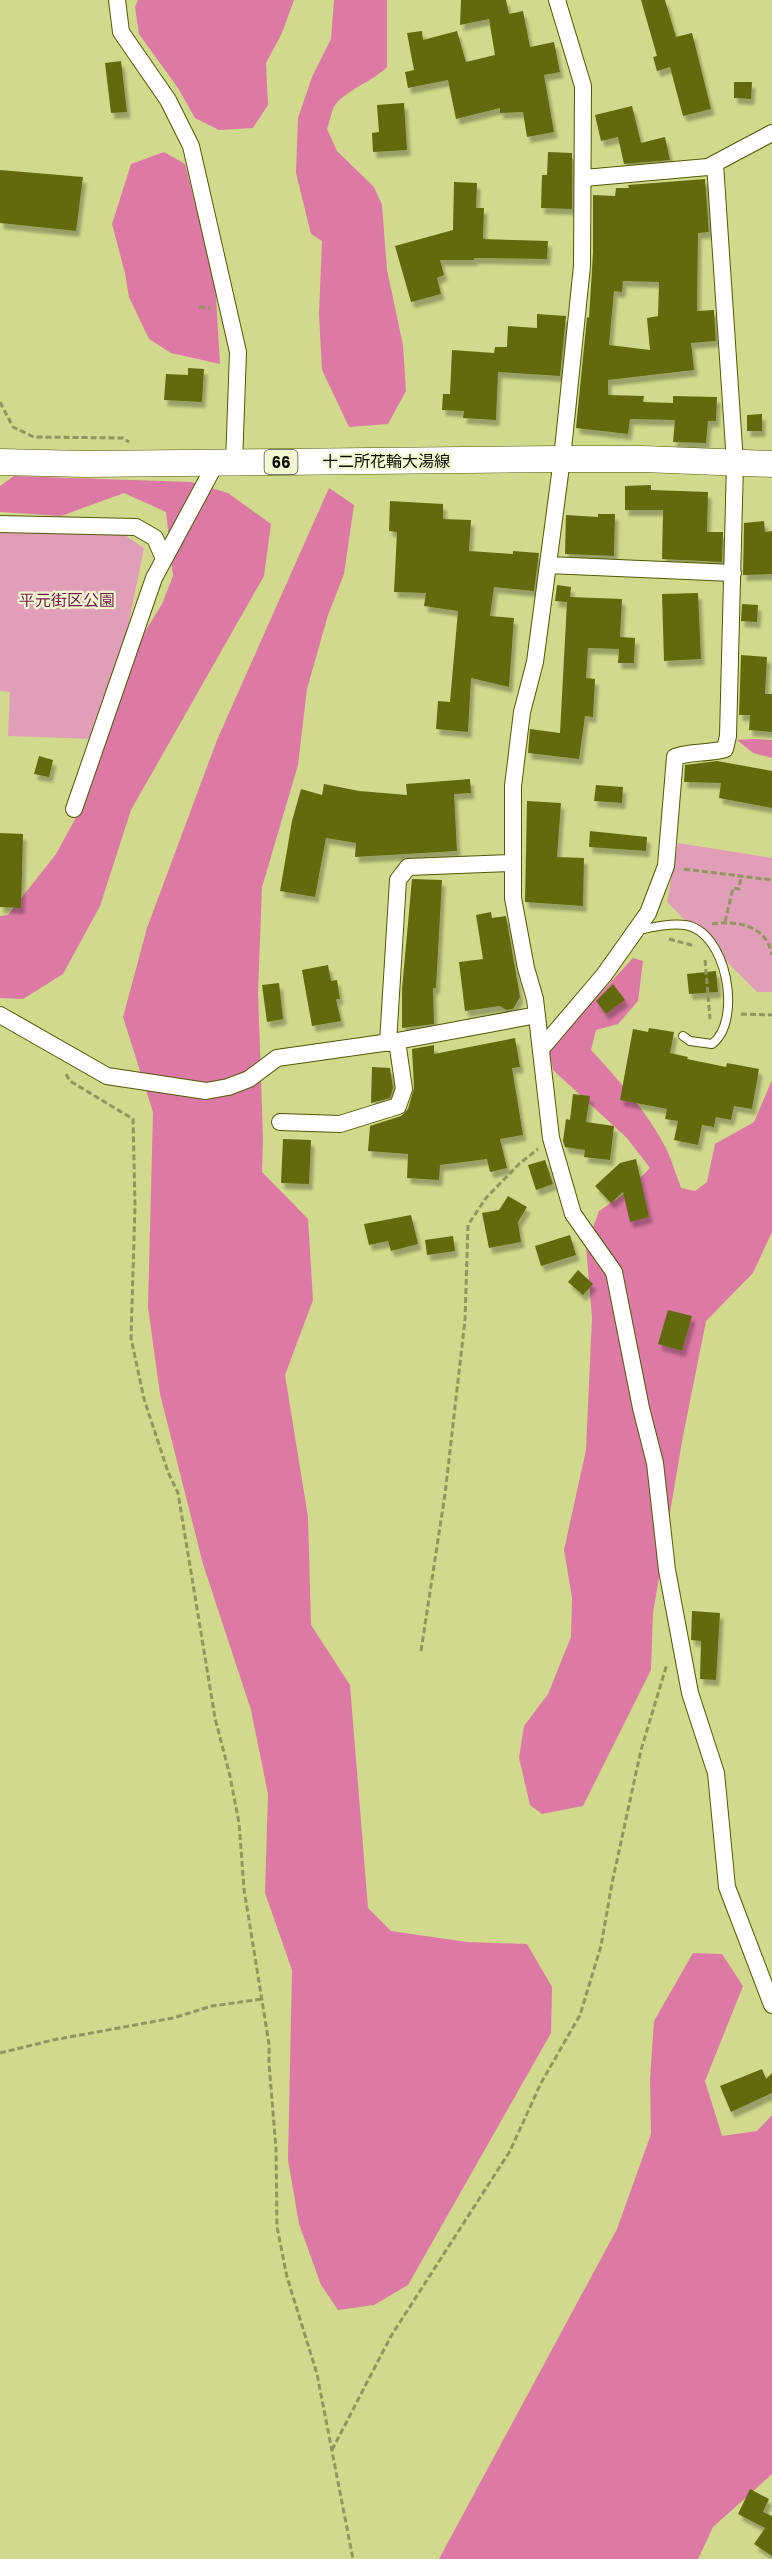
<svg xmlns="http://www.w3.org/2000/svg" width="772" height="2559" font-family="Poppins,'Noto Sans JP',sans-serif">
<defs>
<filter id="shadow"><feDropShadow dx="3.5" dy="6" stdDeviation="1.5" flood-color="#0004"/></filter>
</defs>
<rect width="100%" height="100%" fill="#d1da8c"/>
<path fill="#e09eb8" d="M0,533h122l22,15 -17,83 -33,108 -86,-3 2,-44 -10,-1z
M678,843l94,15v134h-15l-90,-90z"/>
<path fill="#dc79a4" d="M138,0h156l-12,33 -16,30 2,42 -15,23 -34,2 -24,-12 -17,-30 -39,-54 -4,-27z
M334,0h53v67c-15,15 -38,21 -52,38 -4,6 -5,17 -8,24l10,22 37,36 8,18 5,65 16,75 3,46 -18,33 -39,3 -27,-57 -3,-56 3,-73 -11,-7 -15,-61 2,-55 14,-41 19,-38z
M164,152l21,12 30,117 5,83 -49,-11 -22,-14 -20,-42 -4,-24 -13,-49 19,-60z
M14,476l177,6 37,11 43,31 -7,52 -133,234 -31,96 -37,68 -40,25 -23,-1v-82l8,-1 48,-61 23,-42 43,-143 40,-65 11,-28 -7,-64 -42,-19 -63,23 -61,-4v-26z
M329,488l25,17 -10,69 -16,41 -21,74 -9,76 -36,122 -4,105 5,146 -1,34 46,47 5,81 -28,75 23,142 3,108 39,60 18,223 23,23 76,11 60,2 25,43 -1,46 -143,252 -34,20 -36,5 -17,-25 -22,-61 -11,-64 4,-190 -27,-77 3,-99 -17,-84 -48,-146 -43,-170 -12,-87 5,-195 -30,-95 24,-89 70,-188z
M752,739l20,1v18l-19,-5 -16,-13z
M633,958l10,3 -5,40 -20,23 -22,6 -5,20c27,29 56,62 75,98 6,13 10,27 15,40l14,3 12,-9 8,-38 39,-22 18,-42v152l-19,41 -47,48 -23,115 -30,177 -2,57 -68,136 -41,8 -12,-9 -11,-47 5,-32 24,-32 23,-57 1,-39 -8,-48 22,-100 6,-133 -6,-70 13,-36 25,-17 26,-26 -23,-30 -74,-68 -4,-21z
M693,1953l29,1 21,32 -38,95 17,55 35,-5 15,-16v359l-59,53 -15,32h-259l178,-330 34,-95 -1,-55 4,-58z"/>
<path fill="#636910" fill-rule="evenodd" filter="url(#shadow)" d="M461,0h45l3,14 14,-3 7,36 24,-5 6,30 -16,3 10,57 -27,5 -4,-25 -23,1v-5l-44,11 -8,-39 -40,8 -3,-16 9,-2 -7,-37 15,-2 1,9 34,-9 9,31 29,-7 -6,-36 -29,6z
M641,0h24l11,37 16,-4 19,76 -28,7 -13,-49 -13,4 -4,-14 4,-1z
M121,61l6,51 -16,1 -6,-50z
M734,82h18l-1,17 -17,-1z
M404,103l3,47 -34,2 -1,-19 7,-1 -2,-27z
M632,106l9,37 24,-6 5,23 -46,4 -6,-27 -17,4 -6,-26z
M548,152l24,1v56l-31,-1 1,-33h5z
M0,170l83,7 -7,54 -76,-8z
M705,179l4,53 -11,1 -1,78 17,-1 2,31 -25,2 3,27 -86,10v15l36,1 -1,6 30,1v-7l44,1 -1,24h-8l-2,22 -33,-1 2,-22 -45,-1 -2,15 -52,-6 11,-111 2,1 4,-65v-58l22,1 1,-8h13l-1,-3zM623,281l36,1 -1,34 -11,2 3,32 -41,-5 5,-54 8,1z
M454,182l23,1 -1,25h8l-1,31 65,2 -1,18 -73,-1v2h-34l4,15 -7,3 4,16 -30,8 -16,-56 58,-16z
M537,314l29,2 -6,60 -62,-4 -2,48 -33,-2 1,-7 -22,-1 1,-16h7l2,-44 42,3 1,-6h12l1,-21 29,2z
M188,368l16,1 -2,33 -38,-2 2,-26 22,1z
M762,414v17h-15v-16z
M651,485v5l57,2 -1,40h16l-1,30 -60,-3 1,-49h-38v-24z
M390,501l53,3v15l28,1 -2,31 44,3v-3l26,2 -5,38 -40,-4 -4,29 24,2 -5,69 -38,-9 -3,54 -32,-3 2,-28 12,1 8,-91 -34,-5 2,-13 -32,-1 3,-60 -8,-1z
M598,514h17l-1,42 -49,-2 1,-39 32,2z
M764,521l1,11 7,-1v43l-29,1 1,-52z
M557,585l14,2 -1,10 52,2 -2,38 15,1 -1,25h-16l1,-14 -31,-1 -2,30 9,1 -2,38 -8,-1 -6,43 -51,-6 2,-24 30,4 7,-131 -12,-1z
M698,593l3,66 -37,2 -2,-67z
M742,604l16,1 -1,17 -16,-1z
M741,655l26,2 -2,37h7v38l-23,-2 1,-15h-11z
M39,756l14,4 -4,17 -15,-3z
M717,761l55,10v37l-53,-10 2,-15 -37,-1 1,-17z
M470,779l1,14 -17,1 3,57 -102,6 1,-14 -30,-5 -11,59 -35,-6 12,-70 9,-32 21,6 2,-11 35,7 48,4 -1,-11z
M596,785l27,2 -1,16 -28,-2z
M527,801l34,2 -4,54 27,1 -1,48 -58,-4z
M590,831l57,6 -1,14 -57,-4z
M0,833l23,1 -2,74 -21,-1z
M412,879l30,1 -6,108h-3l1,36 -32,4v-39z
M491,912l1,6 14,-2 14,81 -7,12 -7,1 -6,-4 -35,5 -6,-49 24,-3 -7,-44z
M328,965l3,16 6,-1 3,19h-4l5,22 -29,5 -10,-56z
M716,971l2,21 -29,2 -2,-20z
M279,983l4,36 -16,3 -5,-37z
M613,984l12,16 -19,14 -10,-13z
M649,1028l25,4 -4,21 18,4 -1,2 39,8 1,-4 32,6 -7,40 -18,-3 -3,14 -15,-3 -2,10 -12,-2 -4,20 -24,-5 4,-19 -13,-2 2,-10 -47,-9 13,-71 15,3z
M515,1038l5,29 -8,1 11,67 -23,4 7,29 -17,4 -3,-13 -47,6 -1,15 -32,-2 1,-24 -40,-3 2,-25 31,-10 7,-7 6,-21 -2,-39 22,-4v9z
M372,1067l18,1 3,20 -3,10 -19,5z
M573,1094l17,2 -4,26 28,4 -4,34 -26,-3 1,-7 -20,-3 -2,-6 3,-22 4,1z
M283,1139l28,1 -2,44 -28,-1z
M636,1159l13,58 -19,5 -7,-30 -12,11 -16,-17 25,-23z
M545,1160l8,24 -17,6 -8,-25z
M508,1196l19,11 -9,15 3,20 -32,6 -7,-35 17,-3z
M411,1215l7,29 -27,7 -3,-10 -19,4 -5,-21z
M570,1235l6,20 -35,11 -6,-20z
M453,1236l2,15 -28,4 -2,-15z
M578,1270l15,14 -10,11 -15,-13z
M668,1310l24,6 -10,35 -24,-7z
M692,1611l28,2 -4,67 -16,-1 1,-38 -10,-1z
M762,2069l4,10 6,-6v20l-41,19 -11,-26z
M750,2489l19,10 -6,13 9,4v40l-18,-12 11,-16 -27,-14z"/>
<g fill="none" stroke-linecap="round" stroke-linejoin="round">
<defs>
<path id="service" d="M639,930c13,-3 32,-7 46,-5 42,6 58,96 27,119l-22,-3 -7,-5"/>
<path id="minor" d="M117,0l4,32 47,68 23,46 47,206 -4,111
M557,0l26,86 -1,180 -20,193 -27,203 -13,50 -9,74v112l13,70 9,31 16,139 22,76 41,58 27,136 14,55 12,107 23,123 26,80 11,114 45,118
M584,178l124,-11 64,-34
M0,524l136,3 19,11 9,21
M548,565l185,8
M74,809l80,-231 62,-115
M0,1015l107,61 99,15 22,-4 21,-8 28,-21 120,-17 140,-26
M388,1043l10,-163 10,-13 105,-4
M541,1049l63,-74 44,-62 18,-47 9,-109c16,-6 33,-3 50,-8l3,-13 7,-273 -20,-299
M280,1122l60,2 58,-18 6,-17 -7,-48"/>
<path id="primary" d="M0,462l87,2 475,-5h81l129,5"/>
</defs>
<use href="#service" stroke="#535800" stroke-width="10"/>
<use href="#minor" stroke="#535800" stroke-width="18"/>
<use href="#primary" stroke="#535800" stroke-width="27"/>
<path stroke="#90965e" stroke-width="3" stroke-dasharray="6 3" stroke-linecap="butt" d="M199,307l12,1
M0,402l13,25 21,10 89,1 6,4
M684,869l88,11
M725,922l8,-34 6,1 2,-13
M712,924c25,-4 55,2 60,31
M669,939l26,7
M705,960l5,59
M741,1014l31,1
M66,1074l4,7 63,38 2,86 -4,133 13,61 24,73 10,21 37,225 15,58 9,47 5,66 25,155v19l7,86 1,78 10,50 30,97 36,185
M421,1651l24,-157 20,-174 3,-95 18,-27 33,-34 19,-15
M0,2053l53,-13 120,-22 39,-12 50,-7
M332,2450l59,-114 119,-185 31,-68 39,-68 21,-69 11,-63 29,-133 26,-86"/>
<use href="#service" stroke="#fff" stroke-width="8"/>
<use href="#minor" stroke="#fff" stroke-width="16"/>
<use href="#primary" stroke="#fff" stroke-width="26"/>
</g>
<g text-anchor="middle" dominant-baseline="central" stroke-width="4.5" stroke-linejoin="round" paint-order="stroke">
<rect fill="#f2f7d1" stroke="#51543f" stroke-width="1.5" x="264.5" y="450" width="33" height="24" rx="4.5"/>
<g font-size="15" font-weight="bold" fill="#0c0e00">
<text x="281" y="462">66</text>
</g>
<g font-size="16" fill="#0c0e00" stroke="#f2f7d1">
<text x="386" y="461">十二所花輪大湯線</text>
</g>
<g font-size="16" fill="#711847" stroke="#f2f7d1">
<text x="67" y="600">平元街区公園</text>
</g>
</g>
</svg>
